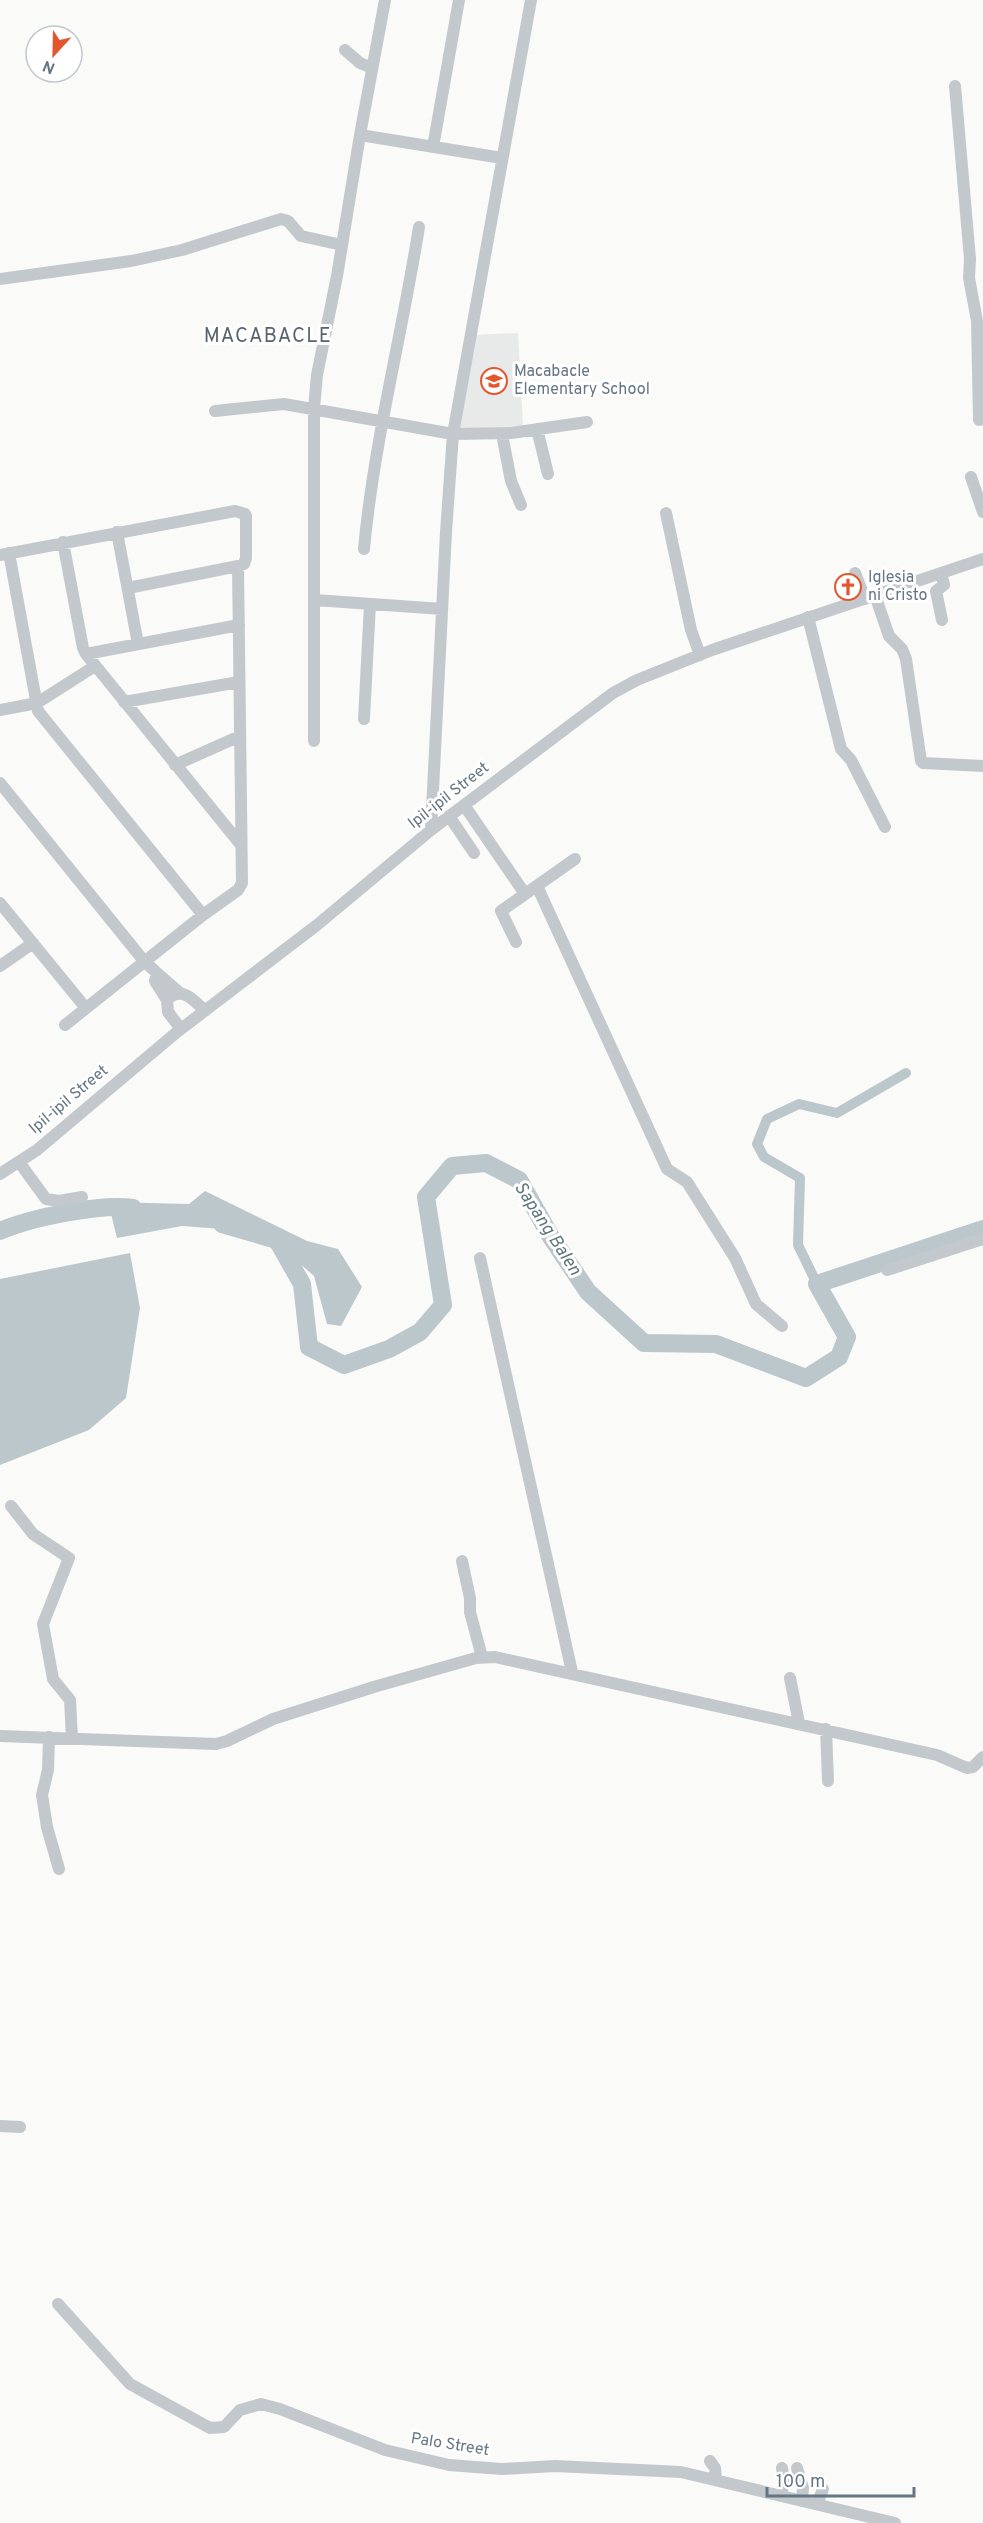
<svg xmlns="http://www.w3.org/2000/svg" width="983" height="2523" font-family="Overpass,sans-serif">
<rect width="100%" height="100%" fill="#fafaf8"/>
<path fill="#e8e9e9" d="M518,333l5,93 -64,3 16,-94z"/>
<path fill="#bbc7cb" d="M205,1191l102,50 31,8 24,38 -21,39 -14,-2 -13,-48 -50,-44 -82,-6 -65,12 -9,-36 81,2z
M130,1253l10,55 -14,90 -37,32 -89,35v-186z"/>
<g fill="none" stroke-linecap="round" stroke-linejoin="round">
<path stroke="#bbc7cb" stroke-width="3" d="M847,1337h3"/>
<path stroke="#bbc7cb" stroke-width="10" d="M817,1284l-19,-39 2,-67 -36,-21 -7,-13 10,-25 32,-15 38,9 69,-40"/>
<path stroke="#bbc7cb" stroke-width="18" d="M222,1224l55,16 25,44 7,63 35,18 45,-16 31,-17 23,-27 -17,-108 26,-31 34,-3 33,17 32,57 37,55 56,51 72,1 90,34 33,-21 8,-20 -30,-53 166,-55
M0,1231c30,-13 101,-28 133,-23"/>
<path stroke="#c3c8cc" stroke-width="12" d="M385,0l-25,135 142,23
M345,50l15,13 12,5
M955,86l15,173 -1,19 8,43 2,99 4,-1
M433,147l26,-147
M0,279l131,-18 51,-11 99,-31 7,2 13,15 41,9
M215,411l69,-7 169,30 58,-1 76,-11
M537,429l11,45
M502,434l9,47 10,24
M971,477l12,35
M666,513l25,117 9,25
M117,532l21,112
M63,542l20,106 3,6 155,191
M364,549c10,-108 38,-214 55,-322
M9,553l29,158 165,204
M0,555l235,-44 10,3 1,2v42l-2,6 -6,2 4,317 -4,7 -35,25 -138,110
M855,573l10,26
M941,573l3,12 -8,6 6,29
M128,588l110,-22
M875,595l14,41 13,13 4,10 15,102 2,2 60,3
M315,600l127,9
M808,617l33,132 10,11 34,67
M86,654l153,-29
M124,702l115,-20
M0,710l37,-7 58,-37
M364,719l6,-115
M314,741v-333l3,-33 20,-99 23,-141
M175,765l65,-29
M0,783l144,178 13,12
M464,805l61,89
M449,816l25,37
M431,830l15,-298 7,-98 78,-434
M537,886l130,283 20,13 48,76 21,46 26,22
M0,903l85,104
M516,942l-15,-31 74,-52
M0,966l33,-23
M167,1000l-12,-19 2,-8 23,20
M181,1029l-13,-17 -1,-12c14,-15 27,0 38,11
M19,1162l27,37 13,2 23,-4
M0,1174l37,-24 140,-118 140,-107 114,-95 182,-137 24,-13 75,-30 271,-91
M480,1258l92,414
M887,1270l96,-31
M11,1506l22,28 36,24 -26,66 10,55 17,21 2,38
M462,1561l8,37v14l12,45
M790,1678l9,45
M826,1729l2,52
M0,1736l216,8 11,-3 46,-22 104,-33 99,-28 19,-1 442,98 30,13 6,-1 10,-10
M49,1737l-1,33 -6,25 5,32 12,42
M0,2126l20,1
M58,2304l72,80 80,44 14,-1 16,-17 21,-6 19,5 105,41 64,15 53,4 53,-3 126,6 214,51
M710,2461l5,7 1,12
M797,2468l6,20 -1,13
M781,2495l3,-14 -2,-13
M817,2504l6,-15"/>
</g>
<defs>
<symbol id="school-ring" viewBox="-11 -11 22 22"><circle r="9.5" fill="#fff" stroke="#e4572e" stroke-width="1.5"/><path d="M0-5L7-2L0 1L-7-2ZM-4 1L0 2.5L4 1V4Q0 6-4 4Z" fill="#e4572e"/></symbol>
<symbol id="church-ring" viewBox="-11 -11 22 22"><circle r="9.5" fill="#fff" stroke="#e4572e" stroke-width="1.5"/><path d="M-1.2-6h2.4v3.5h3.3v2.4h-3.3V6h-2.4V-.1h-3.3v-2.4h3.3Z" fill="#e4572e"/></symbol>
</defs>
<g fill-rule="evenodd">
<use href="#school-ring" x="479" y="366" width="30" height="30"/>
<use href="#church-ring" x="833" y="572" width="30" height="30"/>
</g>
<g text-anchor="middle" dominant-baseline="central" stroke-width="6" stroke-linejoin="round" paint-order="stroke">
<g font-size="16" fill="#657683" stroke="#fff" text-anchor="start">
<text x="514" y="372">Macabacle<tspan x="514" dy="18">Elementary School</tspan></text>
<text x="868" y="578">Iglesia<tspan x="868" dy="18">ni Cristo</tspan></text>
</g>
<g font-size="16" fill="#657683" stroke="#fff">
<text transform="translate(449 796) rotate(-38)">Ipil-ipil Street</text>
<text transform="translate(69 1100) rotate(-40)">Ipil-ipil Street</text>
<text transform="translate(450 2445) rotate(9)">Palo Street</text>
</g>
<g font-size="18" font-style="italic" fill="#60757c" stroke="#fff">
<text transform="translate(547 1229) rotate(57)">Sapang Balen</text>
</g>
<g font-size="20" letter-spacing="1.5" fill="#57646e" stroke="#fff">
<text x="268" y="337">MACABACLE</text>
</g>
</g>
<g transform="translate(54 54) rotate(202)"><circle r="28" fill="#ffffff" stroke="#c1c8cd" stroke-width="1.5"/>
<path d="M0-4.5L10 22L0 15L-10 22Z" fill="#e4572e"/>
<text y="-9" font-size="16" font-weight="bold" text-anchor="middle" fill="#657683">N</text>
</g>
<path d="M767 2487v9h147v-9" fill="none" stroke="#657683" stroke-width="3"/>
<text x="776" y="2487" font-size="18" fill="#657683" stroke="#ffffff" stroke-width="4.5" paint-order="stroke">100 m</text>
</svg>
